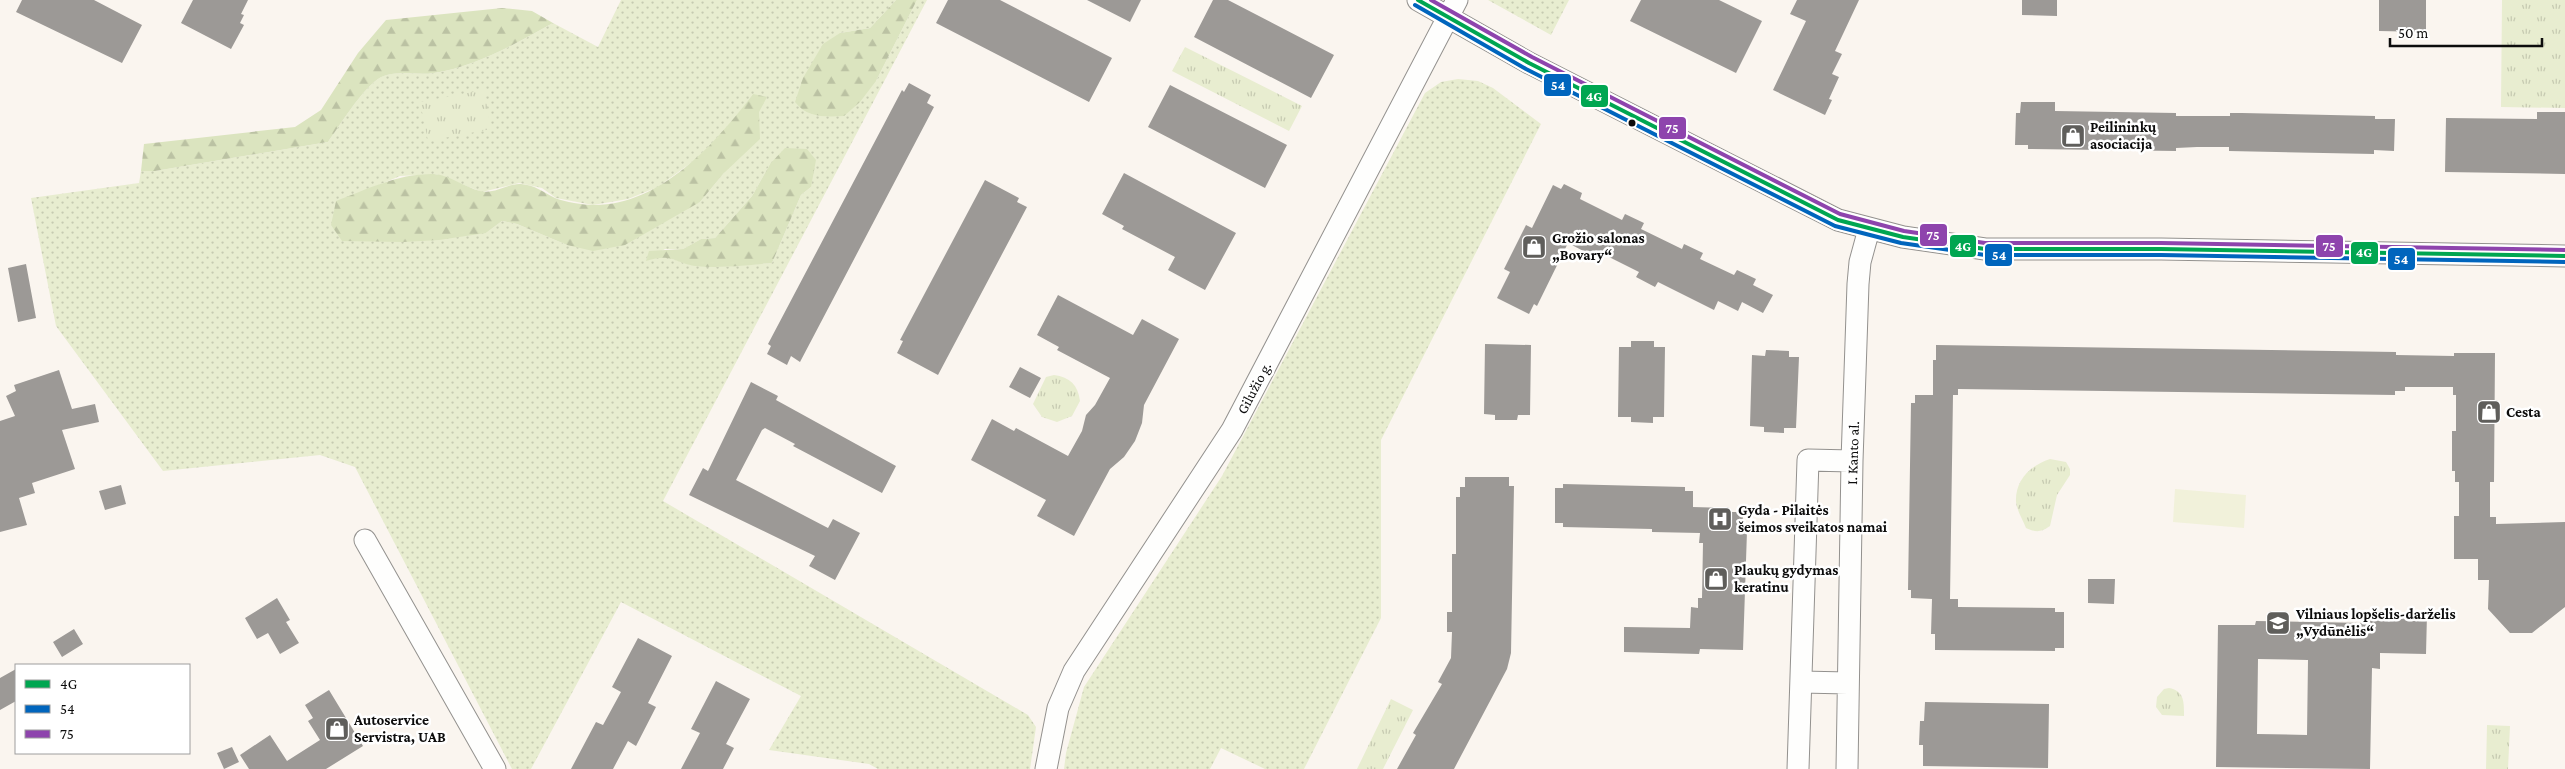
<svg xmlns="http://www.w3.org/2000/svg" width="2565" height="769" font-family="'Crimson Pro',serif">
<defs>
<pattern id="grass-dots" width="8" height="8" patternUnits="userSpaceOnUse" patternTransform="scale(1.25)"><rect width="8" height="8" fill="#e8edd0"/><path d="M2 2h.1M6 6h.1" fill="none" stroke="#c6cab1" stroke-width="1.8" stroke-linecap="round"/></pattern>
<pattern id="forest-firs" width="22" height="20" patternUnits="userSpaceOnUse" patternTransform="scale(1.25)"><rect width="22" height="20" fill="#dbe4bf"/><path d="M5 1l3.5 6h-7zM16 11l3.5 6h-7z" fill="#bbc2a3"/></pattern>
<pattern id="park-tufts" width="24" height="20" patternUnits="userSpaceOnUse" patternTransform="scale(1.25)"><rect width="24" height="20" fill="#e8edd0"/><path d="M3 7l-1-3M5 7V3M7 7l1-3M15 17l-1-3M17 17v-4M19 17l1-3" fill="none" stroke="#c6cab1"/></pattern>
</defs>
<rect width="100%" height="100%" fill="#faf5ef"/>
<path fill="url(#grass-dots)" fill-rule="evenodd" d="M621,0h275l-26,28 -30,5 36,48 41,-81h10l-264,501 365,214 8,12 -6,42h-152l-9,-5 -100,-14 32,-54 -180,-94 -90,167h-19l-157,-302 -35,-12 -157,16 -107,-145 -25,-128 108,-15 2,-12h14l173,-29c12,-17 33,-51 50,-63 15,-10 39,-3 56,-6 42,-6 83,-30 119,-50l45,24zM753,94l-29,79 -24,29 -133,43 -50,-21 -15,-3 -16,12 -112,-46 26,-11 36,-2 46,18 37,-9 23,5 14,10 37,7 35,-6 30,-12 38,-28 31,-30zM770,164l41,23 -10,8 -29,68 -53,4 -37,-5 -19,-6 -16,4 18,-11h18l18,-10 14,-1 37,-42z
M1488,0h81l-18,35z
M1458,79l20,2 15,7 48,36 -160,316v178l-77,151h-39l-44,-21 -11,21h-146l2,-16 18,-66 138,-211 203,-383 16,-11z"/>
<path fill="url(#forest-firs)" d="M896,0h21l-41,81 -16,21 -16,14c-18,1 -37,2 -49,-14l8,-24 20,-34 17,-11 30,-5z
M502,8l30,3 21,12c-36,20 -77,44 -119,50 -17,3 -40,-4 -56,6 -17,12 -38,46 -50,63l-173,29h-14l3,-27 151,-17 26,-17 37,-57 28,-33z
M753,94l14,3 -8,15 1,27 -36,34 -24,29 -75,43 -32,6 -26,-6 -50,-21 -15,-3 -16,12 -47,7 -36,2 -61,-1 -11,-16 5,-24c32,-12 63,-28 98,-27 15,1 31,13 46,17 14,4 28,-8 41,-7 14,1 22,8 34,14 10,4 28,7 38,7 67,1 123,-62 160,-111z
M785,148l22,1 9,11 -5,27 -10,8 -29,68c-26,2 -52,6 -77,3 -23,-4 -23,-13 -49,-5l3,-10 34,-2 18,-10 14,-1 37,-42 18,-32z"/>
<path fill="url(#park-tufts)" d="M2502,0h63v108l-64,-1z
M1185,47l117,59 -13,25 -117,-60z
M484,90l7,39 -63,12 -8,-39z
M1054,375c16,2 24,10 26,26l-8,15 -15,6 -15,-5 -9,-13 13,-27z
M2050,459l16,3 4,7v6l-13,20 -7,31c-9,6 -13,7 -24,2 -3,-8 -9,-17 -10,-26 -1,-22 15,-37 34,-43z
M2169,688c16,3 15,15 15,28l-22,-1 -6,-8 1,-10 7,-8z
M1391,699l22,11 -30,59h-26z
M2487,725l23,1 -2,43h-22z"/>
<path fill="#f1f1da" d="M2175,489l71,6 -2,33 -71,-6z"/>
<path fill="#9c9996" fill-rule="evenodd" d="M22,0h72l48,25 -20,38 -106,-51z
M193,0h55l-7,14 3,1 -4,8 4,2 -13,24 -50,-26z
M948,0h52l112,58 -23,44 -153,-79z
M1087,0h54l-11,22z
M1213,0h15l106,55 -23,43 -117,-61z
M1641,0h78l43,21 -26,52 -106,-52z
M1797,0h62l-24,51 7,3 -10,20 7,3 -10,22 3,1 -7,15 -52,-25 33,-69 -16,-7z
M2022,0h35v16l-35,-1z
M2379,0h47v32l-47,-1z
M909,83l22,12 -4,8 7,4 -134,255 -9,-6 -4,9 -20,-11 4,-8 -3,-2 134,-254 2,2z
M1170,85l117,60 -22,43 -117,-61z
M2021,102h34v9l121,2v3h54v-3h12l133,3v3h20l-1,32 -20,-1v4l-145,-3v-4h-32l-21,1v3l-148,-2v-4h-13l1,-32h4z
M2537,112h28v62l-120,-2 1,-54 91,1z
M1124,173l112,60 -31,57 -37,-20 7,-13 -53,-28 2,-3 -22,-12z
M985,180l34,18 -2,4 10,5 -89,168 -41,-22 6,-12 -3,-1z
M1564,184l18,9 -2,6 42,21 3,-6 19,9 -3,6 41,20 2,-5 19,9 -3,6 34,16 3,-5 19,9 -3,6 20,10 -10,18 -21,-11 -4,9 -20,-10 -4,9 -56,-28 -3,5 -19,-10 3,-5 -42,-21 -2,6 -27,-14 -31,63 -3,-2 -5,10 -32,-16 13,-26 -6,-3 22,-44 6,3 21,-43 8,4z
M26,264l10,54 -18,4 -10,-54z
M1058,295l75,40 9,-16 37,20 -35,66 -2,18 -7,18 -11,16 -14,12 -36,67 -37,-20 9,-16 -75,-40 21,-41 22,12 2,-3 52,28 14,-25 4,-16 9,-10 15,-27 -53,-28 2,-3 -22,-12z
M1631,341h23v6h11l-1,70h-11v6l-22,-1v-5h-13l1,-70h12z
M1485,344l46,1 -1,70h-12l-1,5h-22v-5l-11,-1z
M1936,345l460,7v3l58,1v-3h41l-1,129h-4v35h6v7l69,-2v85l-33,26h-22l-22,-24 1,-29h-11v-21h-24v-43h5v-34h-4v-11h-3v-40h4v-36h-3v-8h-48v4h-10v4l-437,-6v6h-5l-3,204h8v8l97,1v4h9v36h-9v3l-120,-1v-16h-4l1,-35 -21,-1v-8h-3l3,-187h4v-8h18v-35h3z
M1766,350l23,1v6h10l-3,71h-12v5l-20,-1v-5l-14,-1 2,-71 13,1z
M1020,367l21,11 -11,20 -21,-11z
M59,370l13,39 23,-5 4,18 -37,8 13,39 -43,14 3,10 -16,5 8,27 -27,7v-111l15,-5 -9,-20 10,-5 -2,-6z
M751,382l27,14 -2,4 120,66 -14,27 -89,-47 2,-2 -30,-16 -3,2 -26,50 92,48 5,-9 27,14 -25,47 -26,-14 6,-10 -126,-61 14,-27 5,3z
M1465,477h44v9h5l-3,167 -4,16 -53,100h-57l19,-34 -3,-2 29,-49 -4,-2 13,-24 1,-26h-5v-20h5v-58h4v-57h4v-10h5z
M1563,484l122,3v4h8v16l34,1v4h16v18l4,1 -4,119 -43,-1 -1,5 -75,-2v-25l66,1 1,-21 7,1v-10h4l1,-55h-4l1,-10 -48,-1v-3l-89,-2v-4h-8v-35h8z
M121,485l5,19 -21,6 -6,-19z
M2088,579h27l-1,25 -26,-1z
M277,598l13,22 -4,2 13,21 -19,11 -12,-21 -11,6 -12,-21z
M2365,613l62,1 -1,40 -46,-1v16l-8,-1 -2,101 -154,-2 2,-142h37l1,-4 109,2zM2258,659l50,1 -1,75 -50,-1z
M74,629l9,15 -21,13 -9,-15z
M638,638l34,18 -24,47 8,4 -20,39 -8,-5 -15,28h-42l25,-47 7,3 18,-33 -9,-5z
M16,669v32l-16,9v-32z
M716,681l34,18 -24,45 8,4 -11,21h-42l19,-36 -9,-4z
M329,690l34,56 -37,23h-77l-9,-14 30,-20 17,26 33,-21 -12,-19 5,-3 -8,-13z
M1925,702l124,2 -1,64 -125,-2v-21h-4l1,-24h4z
M232,747l7,15 -15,7 -7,-16z"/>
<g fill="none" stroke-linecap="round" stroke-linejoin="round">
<defs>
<path id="minor" d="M1418,0l111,63 309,157 65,17 82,12h176l404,7
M365,540l130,229
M1801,682l47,1
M1046,769l12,-61 16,-37 158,-241 225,-430
M1798,769l10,-309 44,1
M1847,769l5,-308 6,-177 2,-22 9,-33"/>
</defs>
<use href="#minor" stroke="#93918e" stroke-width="23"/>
<use href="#minor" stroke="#fefefd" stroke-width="21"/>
<defs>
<path id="bus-1" d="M1418,0l111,63 309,157 65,17 82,12h176l404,7"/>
<path id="bus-2" d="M1415,5l111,64 309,157 66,17 84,12h176l404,7"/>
<path id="bus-3" d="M1431,0l101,57 308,157 64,17 81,12h176l404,7"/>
</defs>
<use href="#bus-1" stroke="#fff" stroke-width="8"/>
<use href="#bus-2" stroke="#fff" stroke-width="8"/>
<use href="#bus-3" stroke="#fff" stroke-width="8"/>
<use href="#bus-1" stroke="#00a651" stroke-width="4"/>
<use href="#bus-2" stroke="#0065bd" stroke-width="4"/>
<use href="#bus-3" stroke="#8e44ad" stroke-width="4"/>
</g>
<defs>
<symbol id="shop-square" viewBox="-11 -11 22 22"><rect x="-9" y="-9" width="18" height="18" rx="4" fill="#5f5e5b" stroke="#fff"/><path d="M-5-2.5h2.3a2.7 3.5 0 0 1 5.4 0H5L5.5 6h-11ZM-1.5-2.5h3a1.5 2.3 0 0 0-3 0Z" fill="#fff"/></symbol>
<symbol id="hospital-square" viewBox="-11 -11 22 22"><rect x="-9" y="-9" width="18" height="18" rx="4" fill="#5f5e5b" stroke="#fff"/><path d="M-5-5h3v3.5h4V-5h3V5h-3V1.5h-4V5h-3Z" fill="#fff"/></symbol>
<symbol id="school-square" viewBox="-11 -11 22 22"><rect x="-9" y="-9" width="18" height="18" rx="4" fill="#5f5e5b" stroke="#fff"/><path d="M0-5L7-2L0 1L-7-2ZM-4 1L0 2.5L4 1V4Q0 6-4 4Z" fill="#fff"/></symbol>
</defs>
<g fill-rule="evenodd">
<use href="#shop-square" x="2059" y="122" width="28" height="28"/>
<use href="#shop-square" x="1520" y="233" width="28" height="28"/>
<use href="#shop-square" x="2475" y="398" width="28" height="28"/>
<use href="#hospital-square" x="1706" y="505" width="28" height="28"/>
<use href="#shop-square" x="1702" y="565" width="28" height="28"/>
<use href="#school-square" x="2264" y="609" width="28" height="28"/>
<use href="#shop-square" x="323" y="715" width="28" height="28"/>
</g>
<circle fill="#0c0c0c" stroke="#fff" stroke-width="2" cx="1632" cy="123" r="4.5"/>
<g text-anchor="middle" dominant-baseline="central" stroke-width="5" stroke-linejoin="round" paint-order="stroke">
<g font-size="15" font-weight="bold" fill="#0c0c0c" stroke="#fff" text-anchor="start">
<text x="2090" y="127">Peilininkų<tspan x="2090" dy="17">asociacija</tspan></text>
<text x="1552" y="238">Grožio salonas<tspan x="1552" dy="17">„Bovary“</tspan></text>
<text x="2506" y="412">Cesta</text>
<text x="1738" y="510">Gyda - Pilaitės<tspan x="1738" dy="17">šeimos sveikatos namai</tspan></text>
<text x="1734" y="570">Plaukų gydymas<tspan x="1734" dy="17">keratinu</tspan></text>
<text x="2296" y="614">Vilniaus lopšelis-darželis<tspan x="2296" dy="17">„Vydūnėlis“</tspan></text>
<text x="354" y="720">Autoservice<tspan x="354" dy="17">Servistra, UAB</tspan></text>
</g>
<g font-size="15" fill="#0c0c0c" stroke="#fff">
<text transform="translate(1254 388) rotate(-62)">Gilužio g.</text>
<text transform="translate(1853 453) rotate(-88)">I. Kanto al.</text>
</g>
</g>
<g stroke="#fff" stroke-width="2">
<rect x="1543" y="73" width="29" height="24" rx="5" fill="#0065bd"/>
<rect x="1580" y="84" width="29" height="24" rx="5" fill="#00a651"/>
<rect x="1658" y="116" width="29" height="24" rx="5" fill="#8e44ad"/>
<rect x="1919" y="223" width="29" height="24" rx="5" fill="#8e44ad"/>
<rect x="1949" y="234" width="28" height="24" rx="5" fill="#00a651"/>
<rect x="2315" y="234" width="29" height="24" rx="5" fill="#8e44ad"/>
<rect x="2350" y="241" width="29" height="24" rx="5" fill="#00a651"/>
<rect x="1984" y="243" width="29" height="24" rx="5" fill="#0065bd"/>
<rect x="2387" y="247" width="29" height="24" rx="5" fill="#0065bd"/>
</g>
<g font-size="14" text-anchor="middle" font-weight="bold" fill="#fff">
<text x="1558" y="90">54</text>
<text x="1594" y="101">4G</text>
<text x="1672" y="133">75</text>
<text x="1933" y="240">75</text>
<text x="1963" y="251">4G</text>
<text x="2329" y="251">75</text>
<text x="2364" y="257">4G</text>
<text x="1999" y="260">54</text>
<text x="2401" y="264">54</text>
</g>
<rect x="15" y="664" width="175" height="90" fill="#ffffff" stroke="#9e9e9e"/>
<rect x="25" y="680" width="25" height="8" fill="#00a651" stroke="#9e9e9e"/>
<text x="60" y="689" font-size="15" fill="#0c0c0c">4G</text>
<rect x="25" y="705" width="25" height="8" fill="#0065bd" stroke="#9e9e9e"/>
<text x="60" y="714" font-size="15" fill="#0c0c0c">54</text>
<rect x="25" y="730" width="25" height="8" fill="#8e44ad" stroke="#9e9e9e"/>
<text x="60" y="739" font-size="15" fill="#0c0c0c">75</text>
<path d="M2390 38v8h152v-8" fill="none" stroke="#0c0c0c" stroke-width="2.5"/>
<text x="2398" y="38" font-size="15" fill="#0c0c0c" stroke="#ffffff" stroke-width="4" paint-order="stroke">50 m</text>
</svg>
